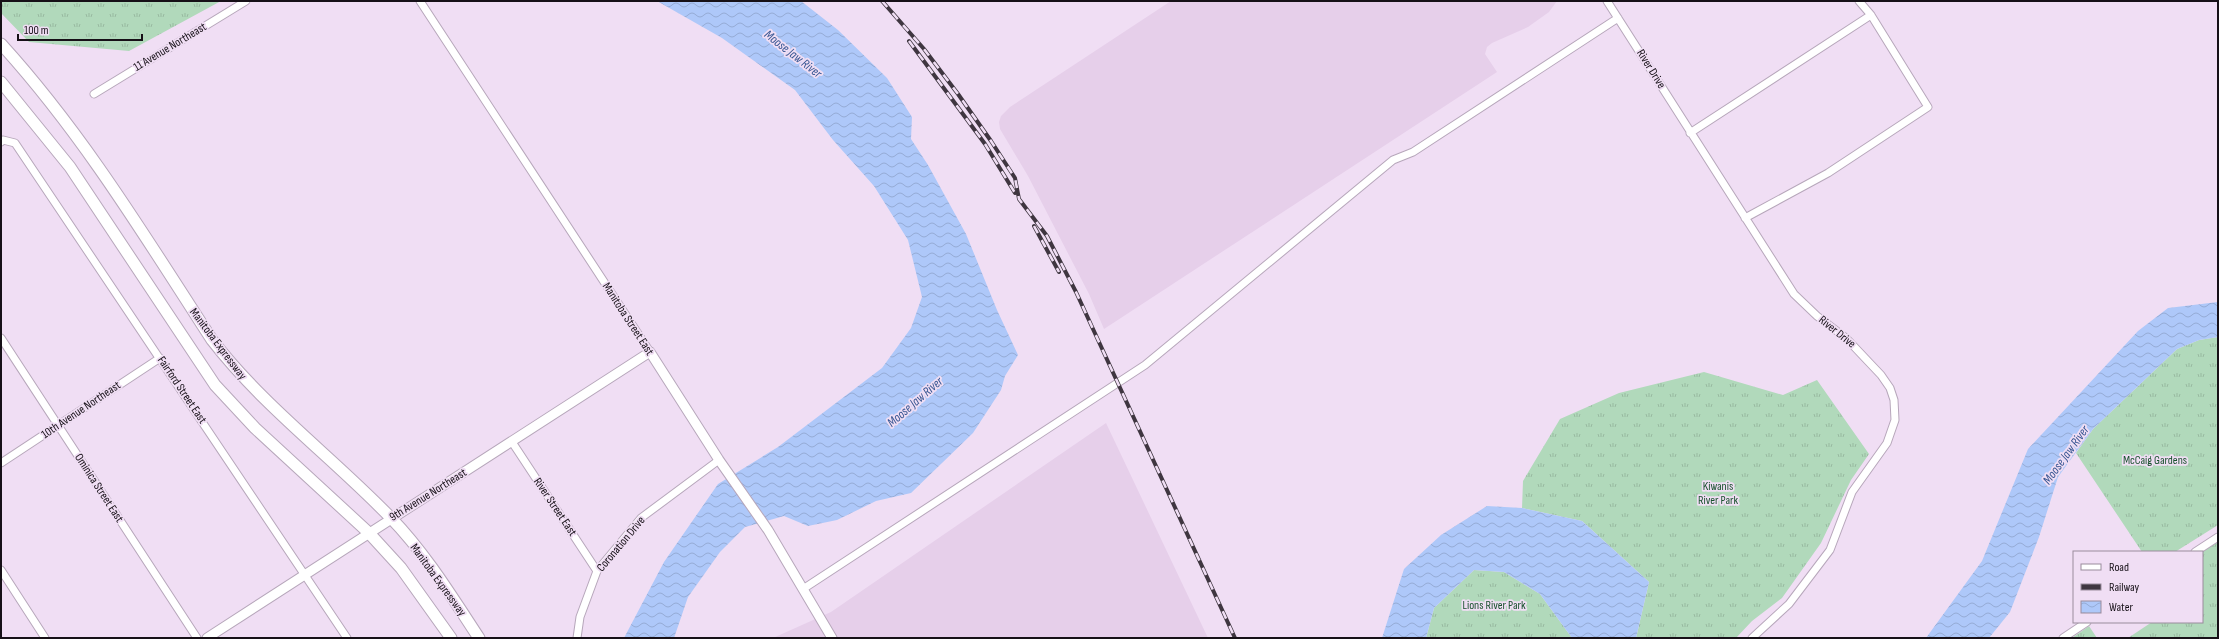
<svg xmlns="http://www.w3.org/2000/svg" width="2219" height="639" font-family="'Sofia Sans Condensed',sans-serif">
<defs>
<pattern id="grass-tufts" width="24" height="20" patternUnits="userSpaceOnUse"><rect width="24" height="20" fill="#b1d9bb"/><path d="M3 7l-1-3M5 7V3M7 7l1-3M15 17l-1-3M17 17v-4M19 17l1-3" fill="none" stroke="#98b9a0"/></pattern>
<pattern id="water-waves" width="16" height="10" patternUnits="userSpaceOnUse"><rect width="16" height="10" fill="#aec8f9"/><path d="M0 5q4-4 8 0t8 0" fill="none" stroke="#95abd5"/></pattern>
</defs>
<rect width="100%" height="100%" fill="#f0def4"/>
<path fill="#e6cfea" d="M1171,1h386l-8,11 -21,15 -36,16 -5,4 -2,7 12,18 -393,257 -15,-35 -61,-118 -28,-47 -1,-7 2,-6 9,-9z
M1106,423l102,215h-435l58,-26z"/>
<path fill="url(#grass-tufts)" d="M1,1h220l-92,50 -100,-9 -28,-29z
M2218,337v188l-43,27h-33l-66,-99 17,-24 84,-80 22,-9z
M1704,372l79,23 34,-15 52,74 -18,26 -30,63 -39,55 -30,23 -16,17h-100l13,-56 -67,-61 -60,-13 1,-27 37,-62 59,-26z
M2218,536v102h-90l24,-16h50v-70h-8z
M1474,570l30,2 36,22 32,44h-146l8,-30z
M2089,626l8,12h-25z"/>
<path fill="url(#water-waves)" d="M657,1h144l37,29 49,48 25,39 -1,22 17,26 38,69 31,76 21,45 -13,21 -4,14 -28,43 -62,60 -35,8 -39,19 -29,6 -24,-10 -39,11 -25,25 -32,45 -14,41h-50l40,-76 54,-78 60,-37 104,-79 29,-40 11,-31 -14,-57 -34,-54 -41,-46 -38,-50 -73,-52z
M2218,302v35l-19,3 -22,9 -84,80 -35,48 -19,60 -29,75 -21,26h-63l56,-77 46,-112 110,-118 30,-23z
M1487,506l35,2 60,13 67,61 -13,56h-64l-32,-44 -36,-22 -30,-2 -40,38 -8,30h-44l22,-69 37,-34z"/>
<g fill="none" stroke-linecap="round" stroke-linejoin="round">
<defs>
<path id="minor" d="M420,1l230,351
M1607,1l187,293 23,22 29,22 35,37 9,13 4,12 1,20 -8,23 -35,49 -22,58 -41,54 -37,34
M94,94l152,-93
M1690,133l181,-118
M1,142l2,-2 12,3 332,495
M1745,218l83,-45 100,-66 -57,-92 -12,-14
M1,338l196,300
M512,442l85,129
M1,463l159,-105
M2195,552l23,-15
M1,570l44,68
M803,589l342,-224 248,-205 20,-8 205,-134
M577,638l3,-21 17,-46 44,-53 78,-58
M2063,638l24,-16"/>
<path id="tertiary" d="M207,638l443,-286 69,108 49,70 64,108"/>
<path id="primary" d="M1,44c82,90 145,194 211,296 52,67 120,117 179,178 34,35 61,79 88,120
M1,82l69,85 145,218 40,43 114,105 32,35 50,70"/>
</defs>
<use href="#minor" stroke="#b7a7bb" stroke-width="9"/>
<use href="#tertiary" stroke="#b7a7bb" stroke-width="11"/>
<use href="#primary" stroke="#b7a7bb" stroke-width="13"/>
<use href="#minor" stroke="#fff" stroke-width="7"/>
<use href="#tertiary" stroke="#fff" stroke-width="9"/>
<use href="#primary" stroke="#fff" stroke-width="11"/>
<defs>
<path id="rail" d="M882,1l42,48 34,45 33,47 24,37 4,21 28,37 29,56 159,346
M909,41l76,103 30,49
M1034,226l25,46"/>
</defs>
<use href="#rail" stroke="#3f3640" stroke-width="4"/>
<use href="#rail" stroke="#f0def4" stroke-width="2.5" stroke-dasharray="8" stroke-linecap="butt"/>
</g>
<g text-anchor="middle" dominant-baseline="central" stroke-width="3.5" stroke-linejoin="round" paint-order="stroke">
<g font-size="12" fill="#161017" stroke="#f0def4">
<text transform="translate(170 47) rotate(-31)">11 Avenue Northeast</text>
<text transform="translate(1651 69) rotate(58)">River Drive</text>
<text transform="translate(628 319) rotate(57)">Manitoba Street East</text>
<text transform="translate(1837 332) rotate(39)">River Drive</text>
<text transform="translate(218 344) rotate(53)">Manitoba Expressway</text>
<text transform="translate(182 390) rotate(56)">Fairford Street East</text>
<text transform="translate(81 410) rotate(-34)">10th Avenue Northeast</text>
<text transform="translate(99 488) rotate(57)">Ominica Street East</text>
<text transform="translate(428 495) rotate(-32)">9th Avenue Northeast</text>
<text transform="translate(555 507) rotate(56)">River Street East</text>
<text transform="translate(621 544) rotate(-50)">Coronation Drive</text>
<text transform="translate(438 580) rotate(54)">Manitoba Expressway</text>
</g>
<g font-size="12" fill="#18512d" stroke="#f0def4">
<text x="2155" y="460">McCaig Gardens</text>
<text x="1718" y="486">Kiwanis<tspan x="1718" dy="14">River Park</tspan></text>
<text x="1494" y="605">Lions River Park</text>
</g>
<g font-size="13" font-style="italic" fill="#375692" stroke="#f0def4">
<text transform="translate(793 54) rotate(38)">Moose Jaw River</text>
<text transform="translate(915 402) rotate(-41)">Moose Jaw River</text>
<text transform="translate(2066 455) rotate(-54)">Moose Jaw River</text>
</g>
</g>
<rect width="2219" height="639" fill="none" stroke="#161017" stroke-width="4"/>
<rect x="2073" y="551" width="130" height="72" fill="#f0def4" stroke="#998c9c"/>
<rect x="2081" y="564" width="20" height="6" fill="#ffffff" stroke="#998c9c"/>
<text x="2109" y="571" font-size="12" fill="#161017">Road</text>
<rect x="2081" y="584" width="20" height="6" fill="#3f3640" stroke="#998c9c"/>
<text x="2109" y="591" font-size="12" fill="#161017">Railway</text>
<rect x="2081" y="601" width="20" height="12" fill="url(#water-waves)" stroke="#998c9c"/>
<text x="2109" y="611" font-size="12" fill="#161017">Water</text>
<path d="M18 34v6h124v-6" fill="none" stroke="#161017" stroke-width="2"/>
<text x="24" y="34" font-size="12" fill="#161017" stroke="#f0def4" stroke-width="3" paint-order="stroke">100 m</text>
</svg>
